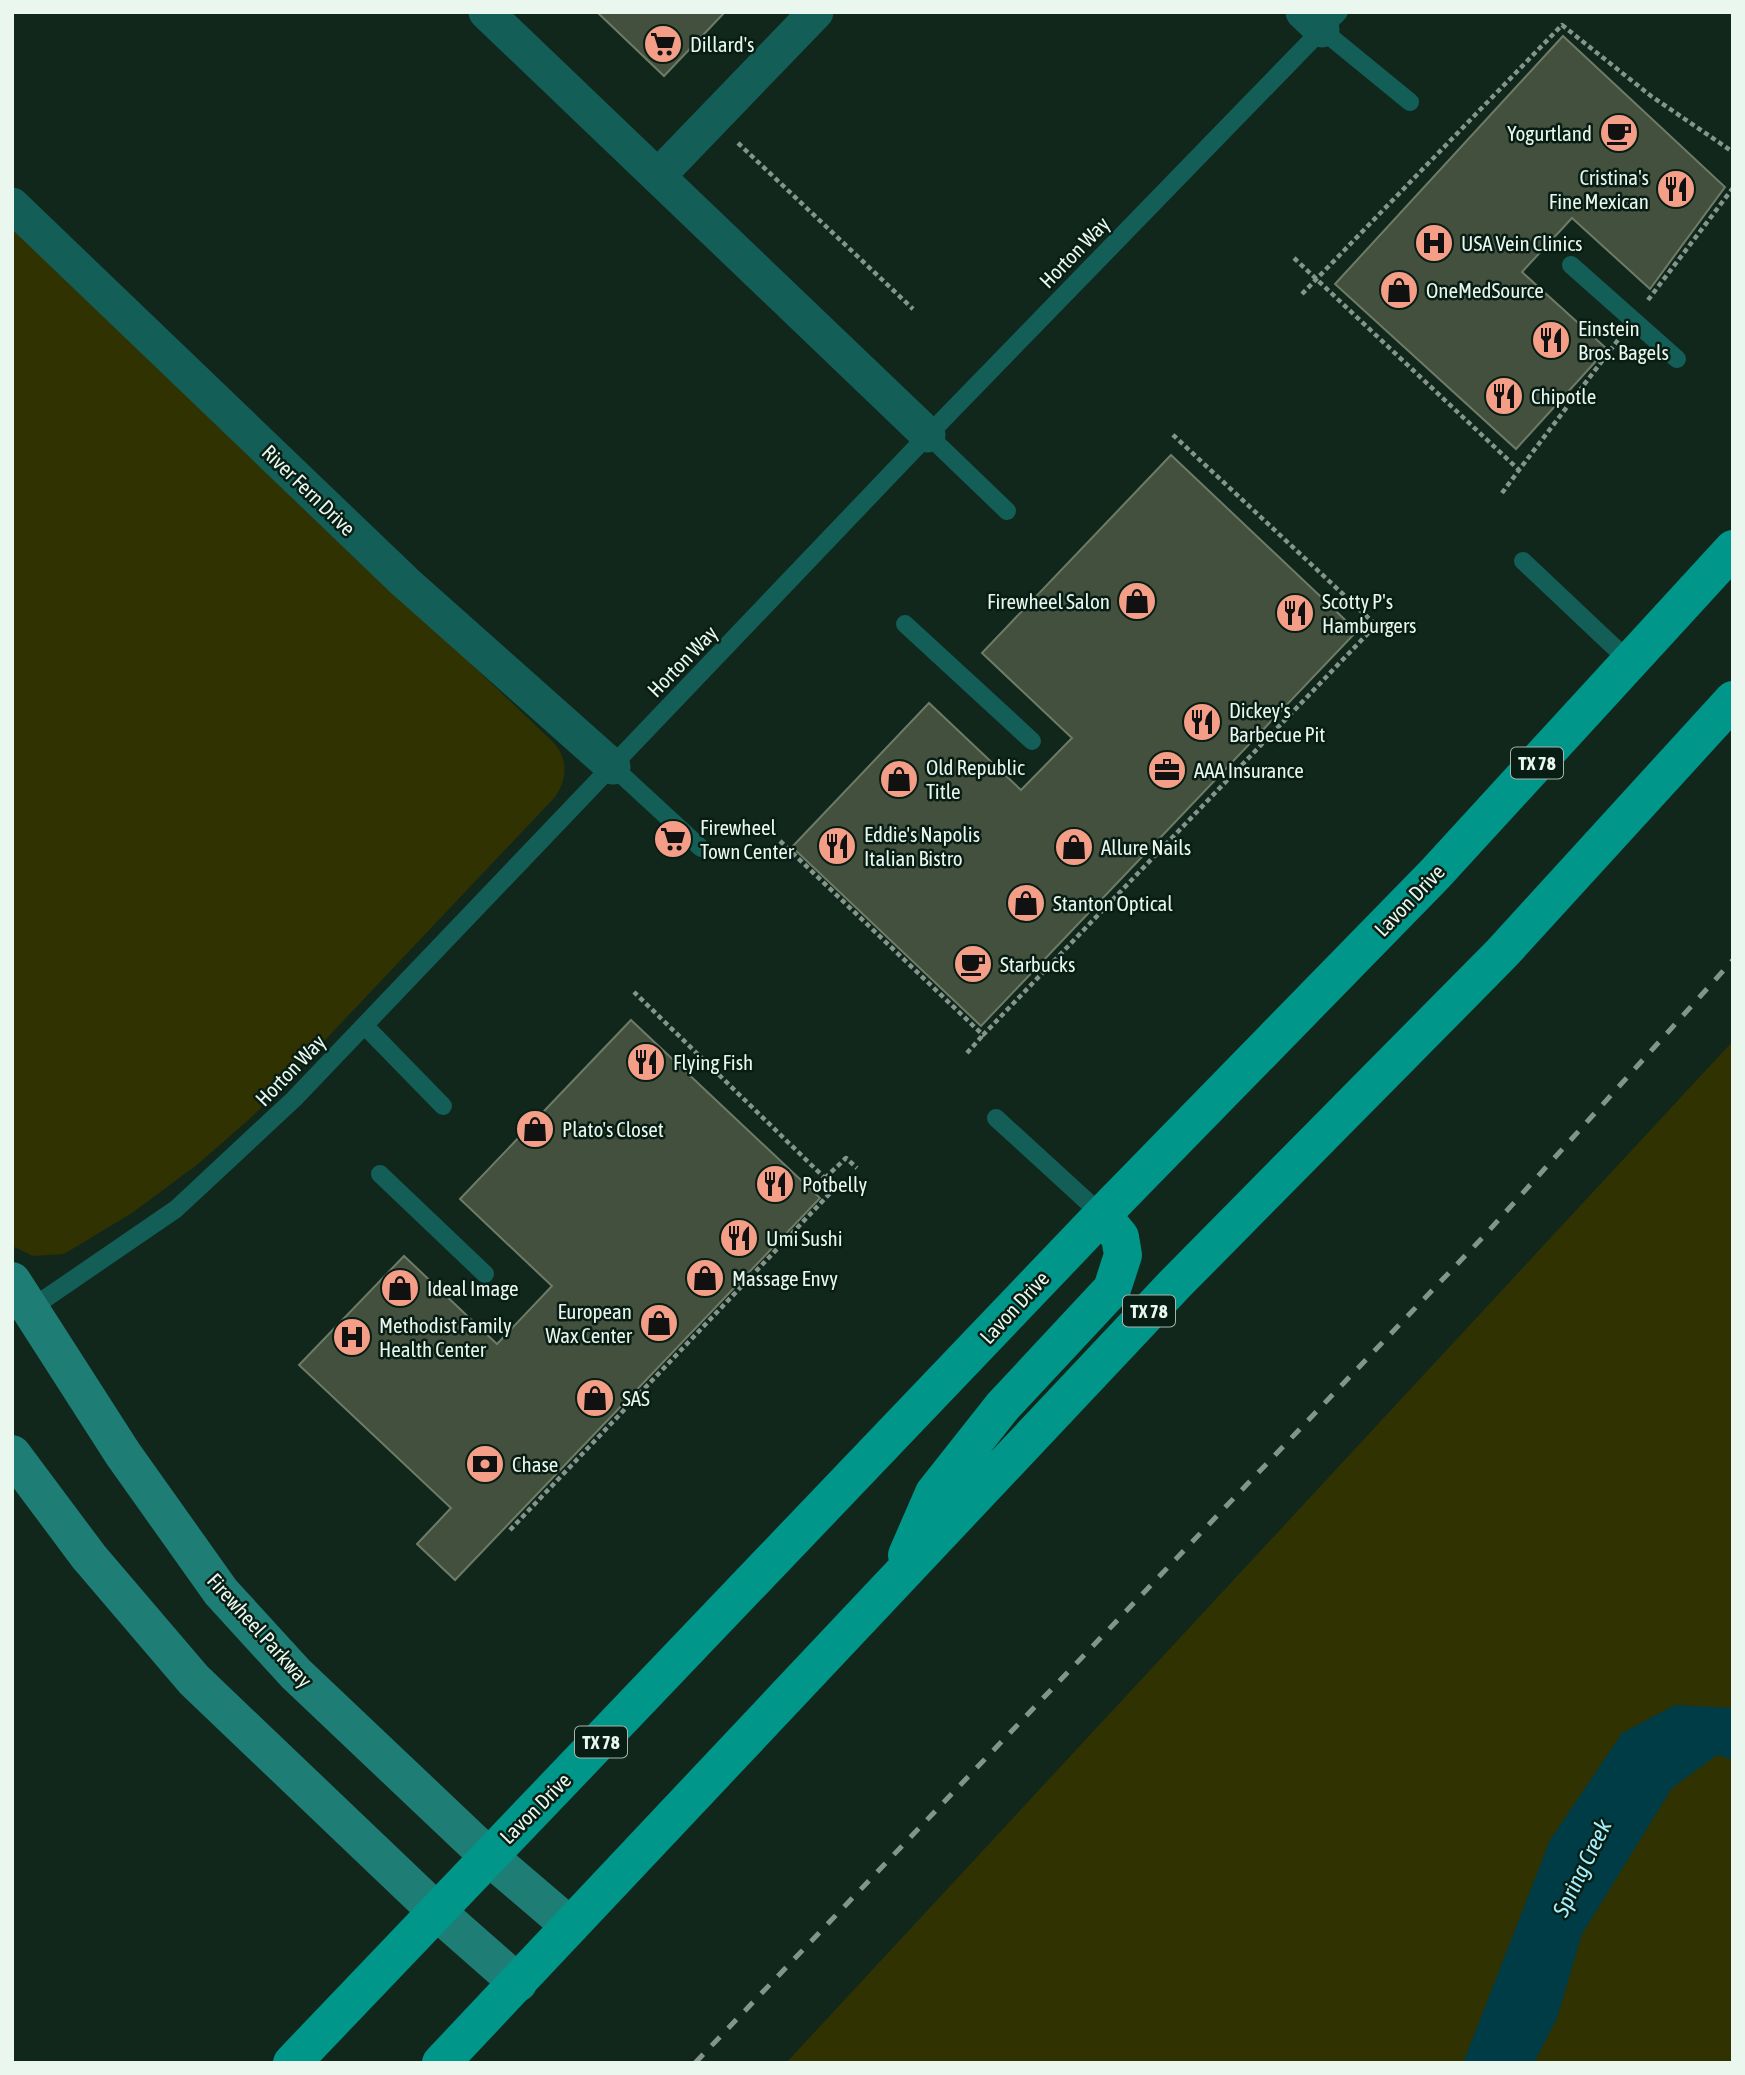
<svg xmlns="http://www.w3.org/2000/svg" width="1745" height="2075" font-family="'Asap Condensed',sans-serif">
<rect width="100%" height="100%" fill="#11271c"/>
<path fill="#313202" d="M12,226l541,516c15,16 15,37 2,55l-300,317 -57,50 -66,49 -68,41 -31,2 -21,-10z
M1733,1041v1022h-947z"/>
<path fill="#003c45" d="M1675,1705l58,3v52l-16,-5 -45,33 -90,146 -25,84 -23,45h-71l87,-223 72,-107z"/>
<path fill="#43503d" stroke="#6e7b67" stroke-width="2" d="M597,12h128l-61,64z
M1563,36l162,151 -75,102 -78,-71 -50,54 85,77 -91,100 -181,-165z
M1171,455l186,176 -376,395 -189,-179 137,-144 92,87 51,-52 -90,-85z
M631,1020l189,178 -365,382 -38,-36 34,-36 -152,-143 105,-109 93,88 55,-58 -92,-87z"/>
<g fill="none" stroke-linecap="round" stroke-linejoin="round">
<path stroke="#84958c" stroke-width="4.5" stroke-dasharray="5 3.5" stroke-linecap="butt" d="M738,143l175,166
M1294,258l225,212 99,-130
M1302,294l260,-269 89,71 82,56
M1648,300l85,-112
M1502,493l17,-23
M780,841l203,194 393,-410 -205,-192
M967,1053l16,-18
M825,1178l21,-20 11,10
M510,1530l325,-342 -201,-196"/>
<path stroke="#135e57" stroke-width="18" d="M1322,30l88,72
M1571,265l106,94
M928,435l79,76
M1523,561l108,102
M905,624l127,117
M613,767l88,81
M365,1026l78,80
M996,1118l106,97
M380,1174l105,100
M30,1309l146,-100 118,-110 634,-664 411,-423"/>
<path stroke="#135e57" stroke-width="35" d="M486,12l442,423
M1303,12l19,18
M659,175l157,-163
M12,205l393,377 208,185"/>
<path stroke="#1e7d74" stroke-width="38" d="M12,1281l111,173 98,138 75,82 192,182 82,70
M12,1454l77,103 105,123 241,230 83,73"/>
<path stroke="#00968a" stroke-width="38" d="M907,1555l27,-62 68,-86 110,-118 11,-34 -3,-18 -18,-22
M292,2063l810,-848 333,-341 298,-325
M441,2063l734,-779 327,-331 231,-253"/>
<path stroke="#83958b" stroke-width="5" stroke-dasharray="12 12" stroke-linecap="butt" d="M695,2063l789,-827 249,-276"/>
</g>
<defs>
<symbol id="supermarket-disc" viewBox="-11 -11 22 22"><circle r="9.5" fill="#f49e88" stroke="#081d13"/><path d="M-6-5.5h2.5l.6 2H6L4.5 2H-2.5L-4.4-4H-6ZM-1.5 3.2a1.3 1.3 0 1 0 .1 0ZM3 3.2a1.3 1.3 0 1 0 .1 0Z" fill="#111"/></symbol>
<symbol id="cafe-disc" viewBox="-11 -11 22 22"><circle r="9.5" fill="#f49e88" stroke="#081d13"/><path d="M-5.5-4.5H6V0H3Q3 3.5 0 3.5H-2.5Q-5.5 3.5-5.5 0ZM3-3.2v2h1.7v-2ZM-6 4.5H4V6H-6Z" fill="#111"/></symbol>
<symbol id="restaurant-disc" viewBox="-11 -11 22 22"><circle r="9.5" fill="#f49e88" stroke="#081d13"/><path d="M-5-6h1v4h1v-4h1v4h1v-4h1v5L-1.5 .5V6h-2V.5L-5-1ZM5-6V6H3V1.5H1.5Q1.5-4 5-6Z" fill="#111"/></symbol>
<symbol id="hospital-disc" viewBox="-11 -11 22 22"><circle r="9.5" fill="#f49e88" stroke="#081d13"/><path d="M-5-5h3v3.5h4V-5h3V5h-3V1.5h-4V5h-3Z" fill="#111"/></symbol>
<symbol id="shop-disc" viewBox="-11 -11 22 22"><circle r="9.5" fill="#f49e88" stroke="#081d13"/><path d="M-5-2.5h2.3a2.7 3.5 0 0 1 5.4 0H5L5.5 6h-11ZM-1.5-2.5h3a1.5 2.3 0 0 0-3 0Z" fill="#111"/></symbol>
<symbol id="office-disc" viewBox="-11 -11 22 22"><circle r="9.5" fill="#f49e88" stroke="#081d13"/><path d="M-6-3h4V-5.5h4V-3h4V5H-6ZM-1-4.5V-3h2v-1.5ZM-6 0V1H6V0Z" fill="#111"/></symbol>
<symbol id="bank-disc" viewBox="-11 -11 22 22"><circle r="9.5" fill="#f49e88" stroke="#081d13"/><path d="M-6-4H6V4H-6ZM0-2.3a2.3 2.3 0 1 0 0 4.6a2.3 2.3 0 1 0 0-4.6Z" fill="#111"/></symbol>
</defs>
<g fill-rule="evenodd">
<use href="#supermarket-disc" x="641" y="22" width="44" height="44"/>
<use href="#cafe-disc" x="1597" y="111" width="44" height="44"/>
<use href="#restaurant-disc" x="1654" y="167" width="44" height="44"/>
<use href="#hospital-disc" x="1412" y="221" width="44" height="44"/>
<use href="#shop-disc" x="1377" y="268" width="44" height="44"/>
<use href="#restaurant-disc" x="1529" y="318" width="44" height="44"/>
<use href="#restaurant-disc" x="1482" y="374" width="44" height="44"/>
<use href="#shop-disc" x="1115" y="579" width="44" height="44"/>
<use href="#restaurant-disc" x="1273" y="591" width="44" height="44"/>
<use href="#restaurant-disc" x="1180" y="700" width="44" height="44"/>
<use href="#office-disc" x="1145" y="748" width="44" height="44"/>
<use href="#shop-disc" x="877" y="757" width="44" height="44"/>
<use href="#supermarket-disc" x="651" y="817" width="44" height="44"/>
<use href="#restaurant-disc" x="815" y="824" width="44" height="44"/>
<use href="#shop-disc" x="1052" y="825" width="44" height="44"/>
<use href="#shop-disc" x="1004" y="881" width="44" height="44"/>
<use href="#cafe-disc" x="951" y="942" width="44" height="44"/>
<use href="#restaurant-disc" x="624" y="1040" width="44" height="44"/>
<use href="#shop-disc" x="513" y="1107" width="44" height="44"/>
<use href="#restaurant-disc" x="753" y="1162" width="44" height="44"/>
<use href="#restaurant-disc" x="717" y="1216" width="44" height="44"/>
<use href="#shop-disc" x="683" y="1256" width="44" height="44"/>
<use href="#shop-disc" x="378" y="1266" width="44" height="44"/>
<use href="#shop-disc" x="637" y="1301" width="44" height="44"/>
<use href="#hospital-disc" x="330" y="1315" width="44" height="44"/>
<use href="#shop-disc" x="573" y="1376" width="44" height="44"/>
<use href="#bank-disc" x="463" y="1442" width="44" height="44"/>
</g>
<g text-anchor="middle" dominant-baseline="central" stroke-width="5" stroke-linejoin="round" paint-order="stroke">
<g fill="#081d13" stroke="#a6b6ad" stroke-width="2">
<rect x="1511" y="747.5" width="52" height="31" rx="5"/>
<rect x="1123" y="1295.5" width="52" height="31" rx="5"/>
<rect x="575" y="1726.5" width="52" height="31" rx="5"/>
</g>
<g font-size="19" font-weight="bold" fill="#eaf7ef">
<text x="1537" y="763">TX 78</text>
<text x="1149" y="1311">TX 78</text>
<text x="601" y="1742">TX 78</text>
</g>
<g font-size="21" fill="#eaf7ef" stroke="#081d13" text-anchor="start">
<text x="690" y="44">Dillard's</text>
<text x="1592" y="133" text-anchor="end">Yogurtland</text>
<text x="1649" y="177" text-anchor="end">Cristina's<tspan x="1649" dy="24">Fine Mexican</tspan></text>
<text x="1461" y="243">USA Vein Clinics</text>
<text x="1426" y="290">OneMedSource</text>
<text x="1578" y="328">Einstein<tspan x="1578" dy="24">Bros. Bagels</tspan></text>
<text x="1531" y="396">Chipotle</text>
<text x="1110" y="601" text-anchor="end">Firewheel Salon</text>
<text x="1322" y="601">Scotty P's<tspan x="1322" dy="24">Hamburgers</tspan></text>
<text x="1229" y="710">Dickey's<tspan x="1229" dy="24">Barbecue Pit</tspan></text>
<text x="926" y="767">Old Republic<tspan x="926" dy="24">Title</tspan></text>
<text x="1194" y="770">AAA Insurance</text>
<text x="700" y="827">Firewheel<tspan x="700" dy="24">Town Center</tspan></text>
<text x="864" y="834">Eddie's Napolis<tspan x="864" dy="24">Italian Bistro</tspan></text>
<text x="1101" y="847">Allure Nails</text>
<text x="1053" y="903">Stanton Optical</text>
<text x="1000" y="964">Starbucks</text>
<text x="673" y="1062">Flying Fish</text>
<text x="562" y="1129">Plato's Closet</text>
<text x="802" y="1184">Potbelly</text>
<text x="766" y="1238">Umi Sushi</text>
<text x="732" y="1278">Massage Envy</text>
<text x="427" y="1288">Ideal Image</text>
<text x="632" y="1311" text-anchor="end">European<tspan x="632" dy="24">Wax Center</tspan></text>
<text x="379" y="1325">Methodist Family<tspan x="379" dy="24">Health Center</tspan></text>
<text x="622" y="1398">SAS</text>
<text x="512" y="1464">Chase</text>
</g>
<g font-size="21" fill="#eaf7ef" stroke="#081d13">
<text transform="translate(1074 252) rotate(-46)">Horton Way</text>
<text transform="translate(309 490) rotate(44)">River Fern Drive</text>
<text transform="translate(682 661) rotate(-46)">Horton Way</text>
<text transform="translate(1409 900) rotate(-46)">Lavon Drive</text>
<text transform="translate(290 1070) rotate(-46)">Horton Way</text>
<text transform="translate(1014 1307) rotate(-47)">Lavon Drive</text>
<text transform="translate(260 1630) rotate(48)">Firewheel Parkway</text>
<text transform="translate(535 1808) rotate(-45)">Lavon Drive</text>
</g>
<g font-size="23" font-style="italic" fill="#a5f0fe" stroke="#081d13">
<text transform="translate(1582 1868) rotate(-64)">Spring Creek</text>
</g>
</g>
<rect width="1745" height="2075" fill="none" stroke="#eaf7ef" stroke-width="28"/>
</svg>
